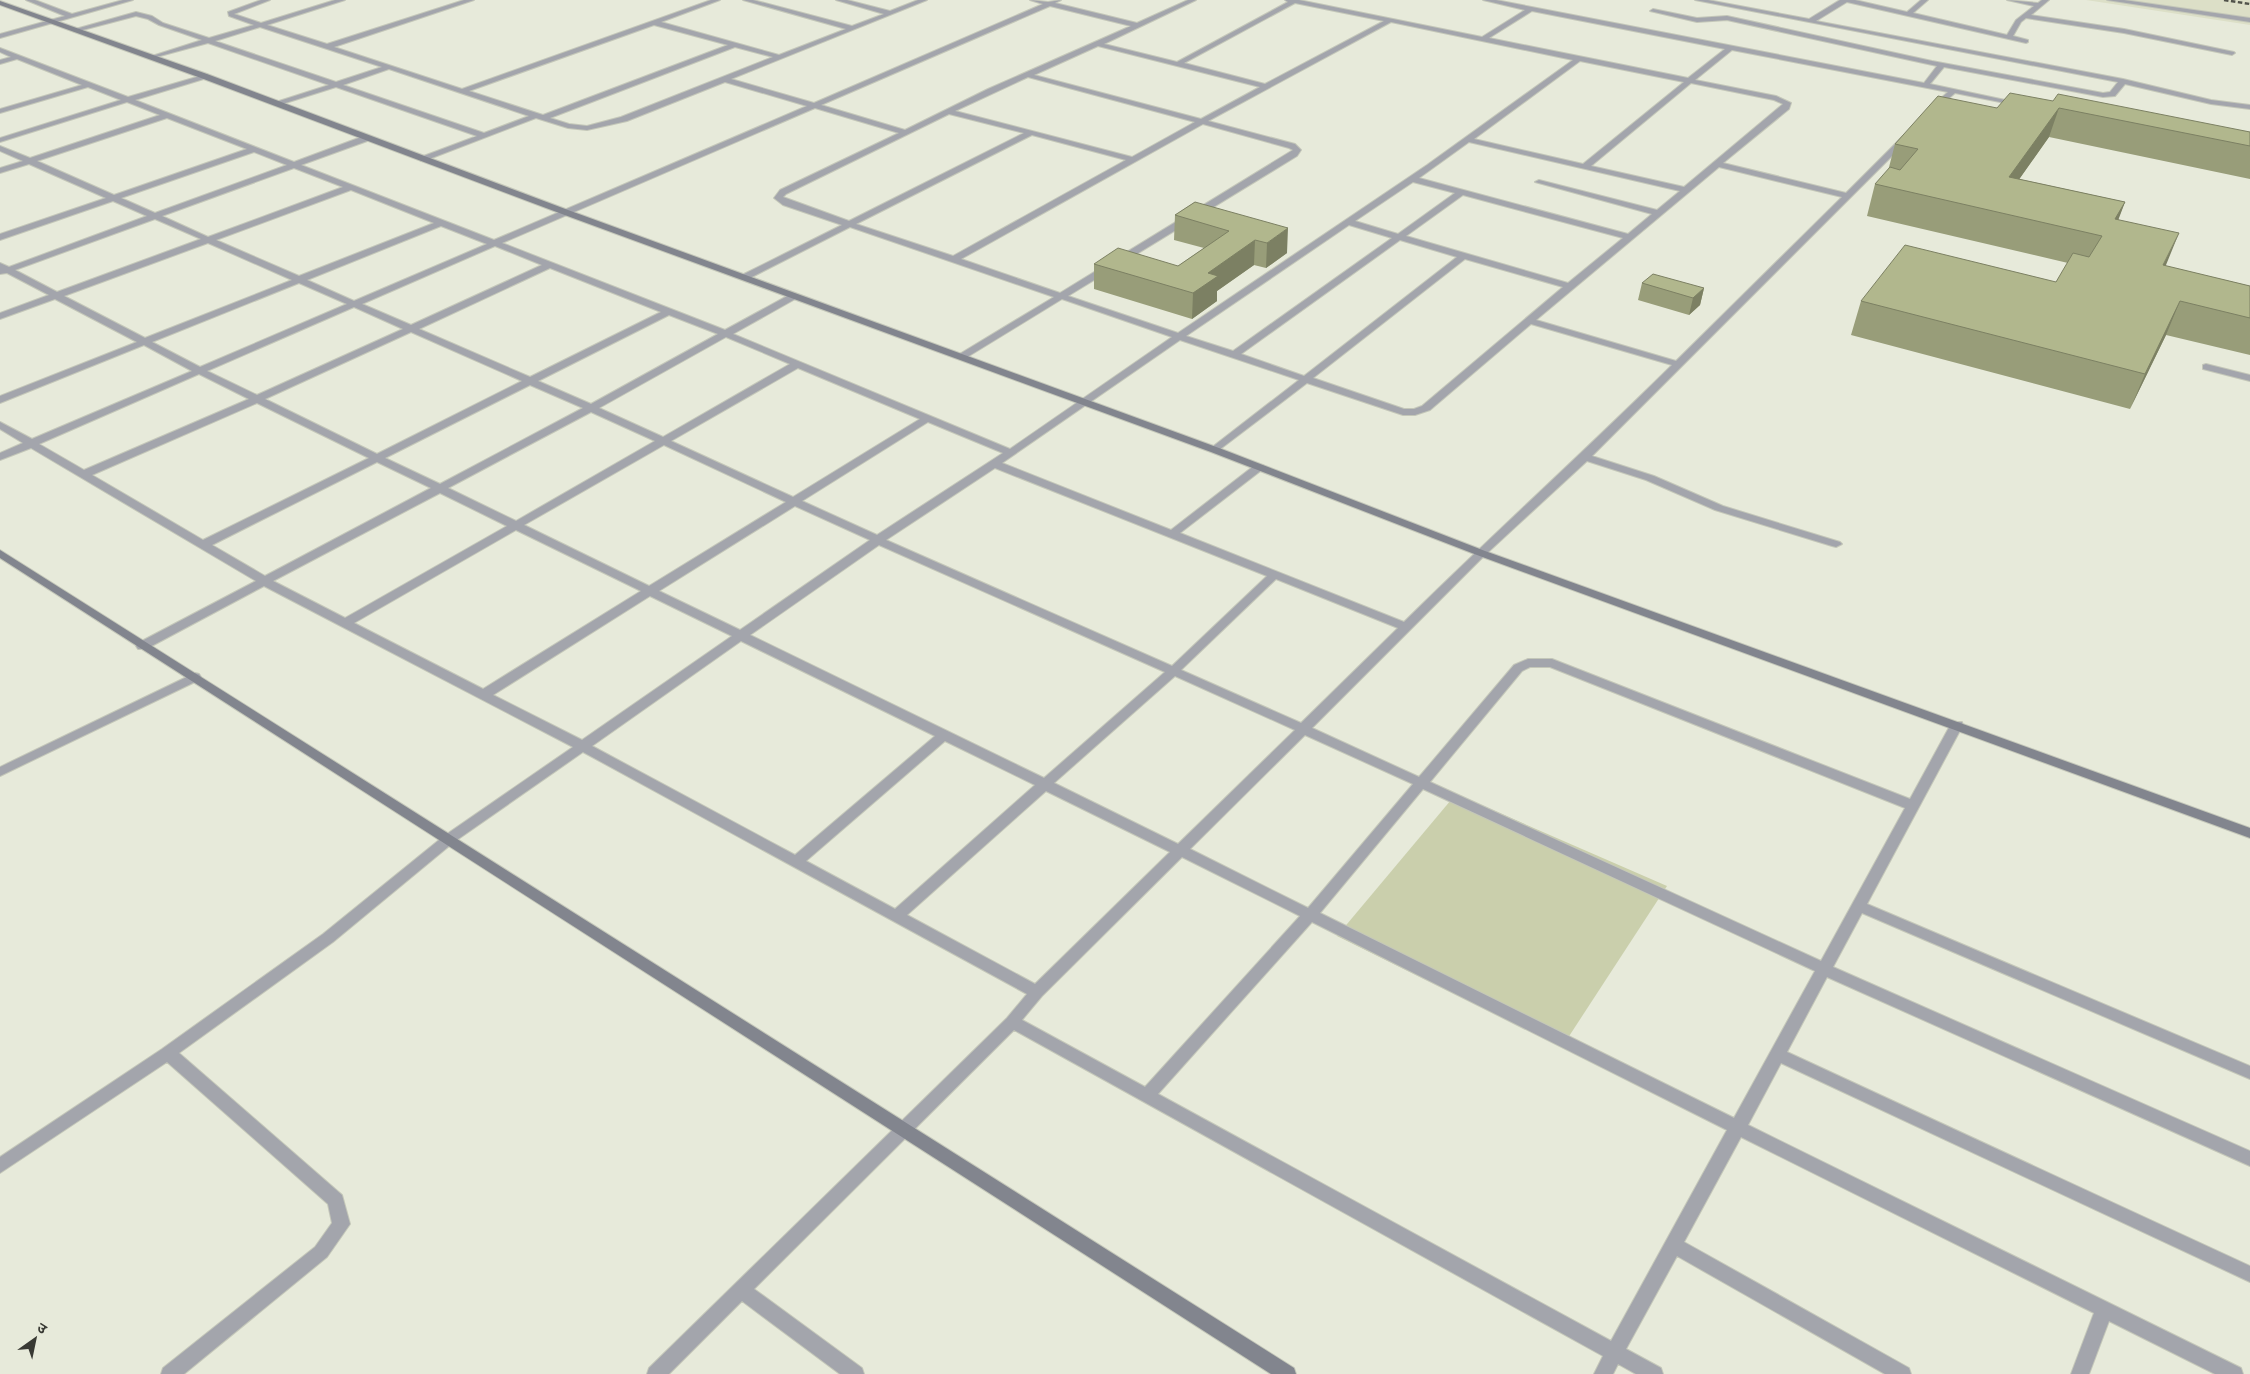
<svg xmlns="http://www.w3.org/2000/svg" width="2250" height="1374" font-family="Georgia,'Noto Sans Devanagari',serif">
<rect width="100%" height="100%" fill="#e7eada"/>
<path fill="#dcdfc7" d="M2086,0h164v25z"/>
<path fill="#cacfac" d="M1456,794l211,92 -105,161 -225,-111z"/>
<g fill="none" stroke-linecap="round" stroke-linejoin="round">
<defs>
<path id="lane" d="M2206,364l44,11v6l-47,-12v-4z"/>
<path id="street" d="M26,0h9l37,14 51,-14h10l-133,38v-4l65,-18z
M261,0h9l-36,14 27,9 74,-23h10l-78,25 60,19 137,-44h10l-140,47 128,42 249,-89h9l-59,22 118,33 67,-26 -103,-29h10l99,26 32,-12 -48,-14h11l43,11 28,-11h9l-196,79 83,24 229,-99 -13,-4 18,2 13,-2 -6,3 82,20 51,-23h8l-92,44 73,18 111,-60 -3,-2h14l183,37 43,-27 -42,-10h13l428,83 13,-17 -210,-46 -30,2 -47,-11 3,-2 44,9 30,-2 205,45 171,32 7,-1 8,-10 -423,-82h13l101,19 31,-19h15l52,12 14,-12h7l-15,13 94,22 9,-15 18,-14 -27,-6 31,3 4,-3h7l-18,15 93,14 110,23 1,1 -3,2 -108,-22 -98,-15 -5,4 -8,14 15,4v2l-2,1 -179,-41 -31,19 307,58 88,21 39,5v4l-39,-5 -86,-20 -10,12 -12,1 -159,-30 -14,17 94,20 -4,2 -65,-13 -21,18h-3v-4l17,-15 -216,-42 -37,30 81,16 15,7 -2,6 -66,54 123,30 57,-57 7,2 -318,318 62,20 69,30 117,36 2,2 -6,3 -4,-1 -117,-36 -69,-30 -59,-19 -102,94 -173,173 107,49 95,-112 14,-6h24l358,140 42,-77h10l1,3 -96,179 383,162v13l-388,-166 -29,54 417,184v15l-423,-189 -40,75 463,214v16l-469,-219 -33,62 493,243 2,6h-28l-106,-53 -20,53h-18l23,-61 -353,-176 -57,105 225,126 2,6h-26l-208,-118 -51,93 35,19 2,6h-27l-18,-10 -5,10h-19l9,-18 -589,-326 -260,259 108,79 2,6h-24l-98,-73 -73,73h-22l2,-6 358,-350 20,-24 -444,-242 -129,90 -121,100 -154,111 163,142 8,29 -23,33 -143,117h-23l2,-6 152,-121 17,-24 -4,-19 -161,-142 -167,111v-16l162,-108 161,-115 121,-98 129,-89 -309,-161 -118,63h-8l-2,-3 2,-3 118,-62 -225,-133 -31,12v-7l23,-10 -23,-14v-7l32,17 160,-68 -48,-26 -144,58v-7l137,-54 -82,-43 -55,20v-6l49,-18 -42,-22 -7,1v-11l9,4 138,-51 -34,-15 -113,39v-6l106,-36 -77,-34 -29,9v-5l23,-7 -23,-10v-5l30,12 130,-43 -33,-13 -127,40v-4l121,-38 -33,-13 -88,26v-4l82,-24 -65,-26 -17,5v-4l11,-3 -11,-5v-4l128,49 79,-23v4l-72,22 159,62 70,-26h6v4l-69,25 193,75 313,-134 -82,-24 -98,39 -40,9 -19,-2 -32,-10 -112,43h-3v-4l56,-21 -141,-49 -60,19v-4l53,-17 -121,-42 -59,16v-2l53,-17 -43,-15 -11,-6 -12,-3 -61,16 -3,-2 64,-18 16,4 11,7 46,15 45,-13 -25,-9 -1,-4zM1295,3l89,18 -119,63 -81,-21zM1050,6l81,20 -143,63 -83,41 -84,-25zM1532,11l193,38 -37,29 -199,-40zM1391,22l182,38 -146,105 -249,168 -110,-37 229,-140 4,-6 -6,-6 -87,-23zM654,25l74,20 -185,70 -74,-24zM260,27l122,40 -46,15 -121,-41zM1098,46l162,41 -59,32 -167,-44zM735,47l38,10 -152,60 -34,9 -18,-2 -19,-6zM1580,61l104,21 -101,82 -109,-25zM389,69l140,47 -45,17 -141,-48zM1028,77l167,45 -63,35 -177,-46zM1691,83l83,17 9,4 -99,83 -93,-21zM815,108l84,25 -119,57 -6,8 9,7 59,20 -100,50v4h6l102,-52 204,70 -96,58v4h6l98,-60 110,38 -162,112 -277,-115 64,-36v-4h-6l-66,36 -223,-87zM949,114l75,19 -175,88 -66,-24 3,-3zM167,118l80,31 -133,46 -77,-34zM1203,124l86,24 4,2 -233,143 -99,-34zM1032,135l94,25 -173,96 -97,-32zM1469,142l211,49 -23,19 -118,-30 -4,2 117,32 -24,20 -209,-56zM254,152l33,13 -132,48 -34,-15zM1719,167l123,30 -166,164 -140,-41zM294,168l49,19 -135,50 -46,-21zM1413,182l42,11 -57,41 -43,-13zM351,190l83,33 -135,53 -83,-36zM1463,195l160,43 -55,45 -162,-47zM155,219l46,20 -144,53 -42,-22zM1349,225l43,13 -159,113 -47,-15zM441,226l46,18 -133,57 -47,-21zM1400,240l57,17 -153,119 -63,-22zM208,243l84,37 -147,58 -81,-42zM495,246l47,19 -131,60 -49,-21zM1465,259l98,28 -141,119 -8,3h-10l-91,-31zM550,268l111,44 -131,65 -111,-48zM299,283l48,21 -147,63 -48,-25zM354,307l49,22 -146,66 -50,-24zM669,315l49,19 -127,70 -53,-23zM1531,324l141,41c-88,87 -180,170 -268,257l-224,-89 83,-64v-4h-8l-84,65 -169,-67 178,-123 119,40 -88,68 -1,2 5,3 92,-70 96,32h12l15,-5zM411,332l111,49 -145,73 -112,-55zM726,337l64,27 -127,73 -64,-29zM798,368l122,51 -127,78 -122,-56zM199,374l50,25 -165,71 -45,-26zM530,385l53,23 -143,76 -55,-26zM257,403l112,55 -166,82 -111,-65zM591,412l64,29 -139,80 -68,-33zM928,422l75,31 -126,82 -75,-34zM664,445l122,57 -137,84 -125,-61zM377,462l54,26 -166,88 -53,-31zM995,468l272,108 -95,90 -286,-126zM440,493l67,33 -162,92 -72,-37zM795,506l75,34 -130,90 -81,-39zM516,530l125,61 -158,98 -129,-66zM879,545l286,127 -121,106 -294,-143zM1276,579l122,49 -97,95 -120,-53zM650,596l82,40 -150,104 -89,-45zM741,641l194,95 -140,119 -203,-109zM1530,667h20l355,141 -84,153 -391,-179 92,-111zM1175,676l120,54 -117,114 -124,-61zM1305,735l108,49 -105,124 -118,-59zM945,741l90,44 -140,124 -89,-48zM1423,789l392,182 -81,147 -414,-205zM1046,791l124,61 -135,132 -128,-69zM1182,857l118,59 -155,171 -123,-67 20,-24zM1312,922l415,208 -116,211 -453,-247z
M2107,0h17l126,18v4z
M195,673l4,1 2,3 -2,3 -199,96v-9z"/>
<path id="secondary" d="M0,1l207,73 361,136 651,238 266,103 765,277v10l-773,-283 -266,-103 -649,-238 -361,-136 -201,-73z
M0,550l1294,818 2,6h-25l-1271,-816z"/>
</defs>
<use href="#lane" stroke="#c4c7b9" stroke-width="2"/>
<use href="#street" stroke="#c4c7b9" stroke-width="2"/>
<use href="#secondary" stroke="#c4c7b9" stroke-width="2"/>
<use href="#lane" fill="#a3a5ac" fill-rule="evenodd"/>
<use href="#street" fill="#a3a5ac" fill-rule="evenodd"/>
<use href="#secondary" fill="#82858e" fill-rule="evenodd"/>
<path stroke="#50524a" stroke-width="2.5" stroke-dasharray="4.5 2.5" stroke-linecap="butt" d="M2224,0l26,4"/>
</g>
<path fill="#989d79" d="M2053,101l197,31v47l-201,-42 -30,42 106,23 -7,17 48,47 84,20v69l-84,-20 -36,74 -279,-74 10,-34 195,-19 12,-19 -201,-47 8,-32 13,-13 7,-27 102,-36z
M1195,202l92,51 -21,15 -12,-3 -37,26v10l-25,18 -98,-30v-25l84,2 26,-18 -30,-8 1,-25z
M1642,283l62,5 -4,17 -11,10 -51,-15z"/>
<path fill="#7c8063" d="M2059,108l-10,29 -50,71 10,-31z
M2125,202l-12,32 2,-15z
M1288,228l-1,25 -21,15 1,-25z
M2179,233l-13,32 -16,33 13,-33z
M1255,240l-1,25 -37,26v10l-25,18 1,-26 15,-20z
M1704,288l-4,17 -11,10 4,-17z
M2180,301l-14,34 -36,74 15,-35z"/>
<path fill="#b1b78d" stroke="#7c8063" d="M2010,93l43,8 5,-7 192,38v14l-191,-38 -50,69 116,25 -10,17 64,14 -16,32 87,21v32l-70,-17 -35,73 -284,-73 44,-56 151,37 17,-29 16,4 13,-21 -227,-52 15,-17 10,3 18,-21 -23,-5 43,-48 59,12z
M1195,202l93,26 -21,15 -12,-3 -47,33 10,3 -25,17 -99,-29 24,-16 60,18 51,-35 -54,-16z
M1653,274l51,14 -11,10 -51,-15z"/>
<g transform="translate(35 1339) rotate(33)" stroke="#e7eada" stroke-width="4" paint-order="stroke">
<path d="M0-4L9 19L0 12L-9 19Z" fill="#383933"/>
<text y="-8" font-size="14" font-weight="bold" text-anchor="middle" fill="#383933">उ</text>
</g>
</svg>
